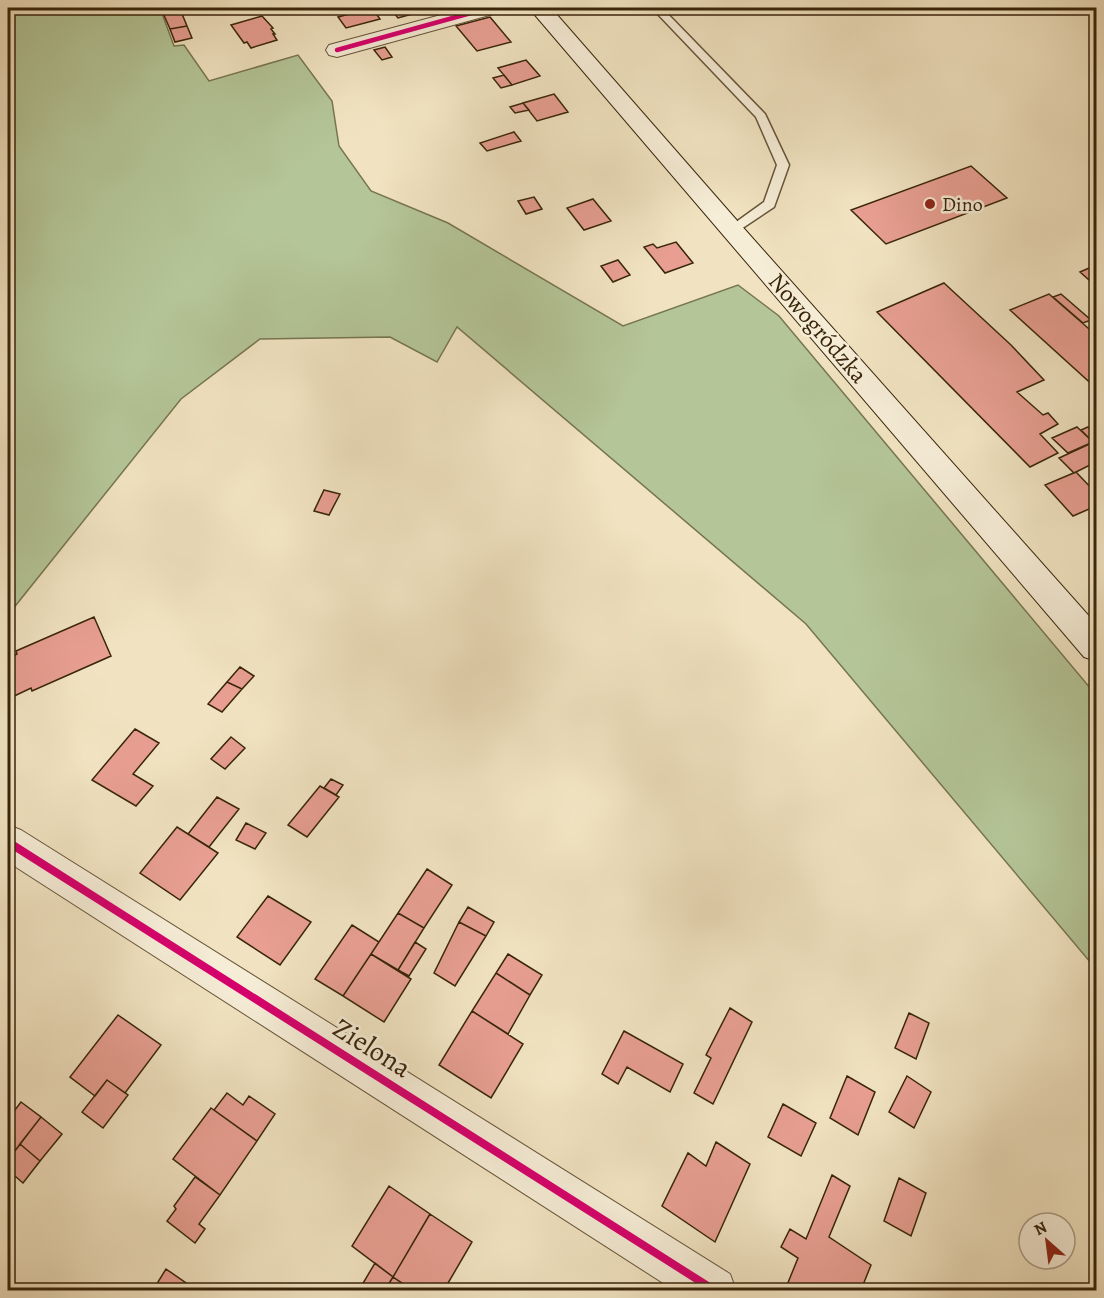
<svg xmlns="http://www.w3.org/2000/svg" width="1104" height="1298" font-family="Alegreya,serif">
<rect width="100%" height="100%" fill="#f1e3c1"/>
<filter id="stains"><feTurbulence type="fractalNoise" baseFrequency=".00333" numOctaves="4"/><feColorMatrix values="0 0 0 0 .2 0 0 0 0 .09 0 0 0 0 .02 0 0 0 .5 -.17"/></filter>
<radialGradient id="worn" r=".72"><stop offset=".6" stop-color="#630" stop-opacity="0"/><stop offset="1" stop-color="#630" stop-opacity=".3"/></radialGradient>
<path fill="#b4c597" stroke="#767550" stroke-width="1.5" d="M8,8h152l14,38 10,-1 25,36 89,-26 34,46 7,45 32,45 77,32 175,103 115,-41 41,31 317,379v274l-290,-345 -349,-297 -20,35 -47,-25 -130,2 -79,60 -173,216z"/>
<path fill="#e89f92" stroke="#38250a" stroke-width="1.5" d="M372,8l8,11 -34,9 -8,-11z
M390,8h35l2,2 -29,8z
M180,9l7,17 -17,3 -7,-16z
M262,16l11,12 -2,1 4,5h-2l4,6 -26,8 -4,-6 -3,1 -13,-18z
M490,17l21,25 -34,9 -21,-25z
M187,26l5,12 -17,4 -5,-13z
M385,47l7,10 -10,3 -8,-10z
M526,60l14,16 -28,9 -14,-17z
M504,75l8,10 -11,3 -8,-10z
M554,94l14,18 -31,9 -14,-18z
M523,103l6,7 -14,3 -5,-6z
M514,132l7,9 -34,10 -7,-8z
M971,166l36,32 -121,46 -35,-34z
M534,197l8,12 -16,5 -8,-13z
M593,199l18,22 -27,9 -17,-22z
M676,242l17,21 -28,10 -21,-26 9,-3 4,4z
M618,260l12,15 -17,7 -12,-16z
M1096,265v21l-16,-14z
M944,283l67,62 33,35 -27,12 26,23 5,-2 10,11 -18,10 18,19 -28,14 -153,-155z
M1049,294l47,41v53l-86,-78z
M1061,294l30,26 -8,3 -30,-26z
M1077,427l16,15 -25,11 -16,-15z
M1088,427l8,8v6l-3,1 -12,-12z
M1096,441v21l-22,11 -15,-15z
M1076,472l20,21v13l-23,10 -28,-31z
M324,490l16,4 -11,21 -15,-4z
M94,617l17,39 -79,35 -1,-3 -23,11v-41l9,-4 -1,-3z
M240,667l14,9 -12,13 -15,-7z
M227,682l15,7 -20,23 -14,-8z
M135,729l24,14 -26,31 20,12 -17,20 -44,-26z
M231,737l14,11 -20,21 -14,-10z
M331,779l12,6 -7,10 -12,-7z
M320,786l19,11 -32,40 -19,-12z
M217,797l22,12 -30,38 -21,-13z
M246,823l20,10 -11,16 -19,-9z
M177,827l41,26 -38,47 -40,-27z
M427,869l25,16 -28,43 -26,-15z
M268,896l43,26 -31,43 -43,-28z
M468,907l26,15 -8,14 -27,-14z
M398,913l26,15 -26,42 -27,-16z
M459,922l27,14 -31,50 -21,-13z
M352,925l27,17 -36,54 -28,-17z
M415,942l11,7 -17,27 -11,-6z
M371,954l40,25 -27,43 -41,-26z
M508,954l34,21 -12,20 -34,-22z
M496,973l34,22 -22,39 -36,-23z
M730,1008l22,14 -39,82 -19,-11 17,-35 -5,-3z
M472,1011l51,33 -32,54 -52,-33z
M909,1013l20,10 -13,36 -21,-11z
M118,1015l43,30 -36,48 -18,-13 -12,16 -25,-19z
M624,1031l59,33 -13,28 -43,-25 -9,17 -16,-10z
M847,1076l28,16 -17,43 -28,-17z
M907,1076l24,16 -17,36 -25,-16z
M107,1080l21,15 -25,33 -21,-16z
M227,1093l16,12 6,-9 26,18 -18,27 -43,-31z
M21,1102l20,15 -33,43v-41z
M783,1104l33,19 -15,33 -33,-19z
M211,1108l46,33 -37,54 -47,-36z
M41,1117l21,17 -22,27 -20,-17z
M716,1142l34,22 -35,78 -53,-36 26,-53 18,13z
M20,1144l20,17 -17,22 -15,-13v-10z
M832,1175l18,11 -21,51 42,28 -10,25h-76l13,-32 -17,-11 9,-18 16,10z
M195,1177l25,18 -21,29 6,5 -10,14 -28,-22 9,-12 -2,-3z
M899,1178l27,15 -15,43 -27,-15z
M389,1186l41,28 -37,63 -41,-31z
M430,1214l42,28 -28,48h-32l-19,-13z
M375,1263l18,14 -8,13h-26z
M166,1269l23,16 -3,5h-33z
M393,1277l15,10 -2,3h-21z"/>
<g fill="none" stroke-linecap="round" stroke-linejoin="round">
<defs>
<path id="service" d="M652,8h10l103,106 24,51 -15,42 -39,26 -4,1 -6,-4 39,-28 13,-37 -21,-48z"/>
<path id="minor" d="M467,8h33l-3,5 -160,44 -8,-2 -3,-5 3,-5z
M8,825l13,5 709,444 6,16h-62l-666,-428z"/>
<path id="secondary" d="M529,8h22l189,216 356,400v37l-12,-4z"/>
</defs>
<use href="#service" stroke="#665438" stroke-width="3"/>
<use href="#minor" stroke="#665438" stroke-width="2"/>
<use href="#secondary" stroke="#38250a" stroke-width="2"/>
<use href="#service" fill="#f6edd7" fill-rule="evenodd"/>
<use href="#minor" fill="#f6edd7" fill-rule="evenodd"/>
<use href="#secondary" fill="#f6edd7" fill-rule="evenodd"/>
<defs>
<path id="cycleway-far1" d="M337,50l152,-42"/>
<path id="cycleway" d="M8,842l706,448"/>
</defs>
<use href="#cycleway-far1" stroke="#f6edd7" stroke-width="8"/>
<use href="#cycleway" stroke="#f6edd7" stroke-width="11"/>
<use href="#cycleway-far1" stroke="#d6006c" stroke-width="4.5"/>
<use href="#cycleway" stroke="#d6006c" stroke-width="8"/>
</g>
<circle fill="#8f2418" stroke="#f6edd7" stroke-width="2" cx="930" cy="204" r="6"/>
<g text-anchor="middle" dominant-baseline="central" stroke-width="5" stroke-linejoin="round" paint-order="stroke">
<g font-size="20" fill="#38250a" stroke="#f6edd7" text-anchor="start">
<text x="942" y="204">Dino</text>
</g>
<g font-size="24" fill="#38250a" stroke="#f6edd7">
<text transform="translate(818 328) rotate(49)">Nowogródzka</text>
</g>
<g font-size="28" fill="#38250a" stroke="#f6edd7">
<text transform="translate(372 1048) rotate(32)">Zielona</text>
</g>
</g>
<rect width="1104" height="1298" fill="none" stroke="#f1e3c1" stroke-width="30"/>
<rect x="9" y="9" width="1086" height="1280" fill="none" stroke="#38250a" stroke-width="3"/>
<rect x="15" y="15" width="1074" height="1268" fill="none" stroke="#38250a" stroke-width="1.5"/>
<g transform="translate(1047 1241) rotate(332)"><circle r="28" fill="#f6edd7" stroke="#aa9d85" stroke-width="1.5"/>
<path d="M0-4.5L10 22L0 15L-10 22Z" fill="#8f2418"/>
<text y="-9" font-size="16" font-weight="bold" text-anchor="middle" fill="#38250a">N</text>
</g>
<rect width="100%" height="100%" filter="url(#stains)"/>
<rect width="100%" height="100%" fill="url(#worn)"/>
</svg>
